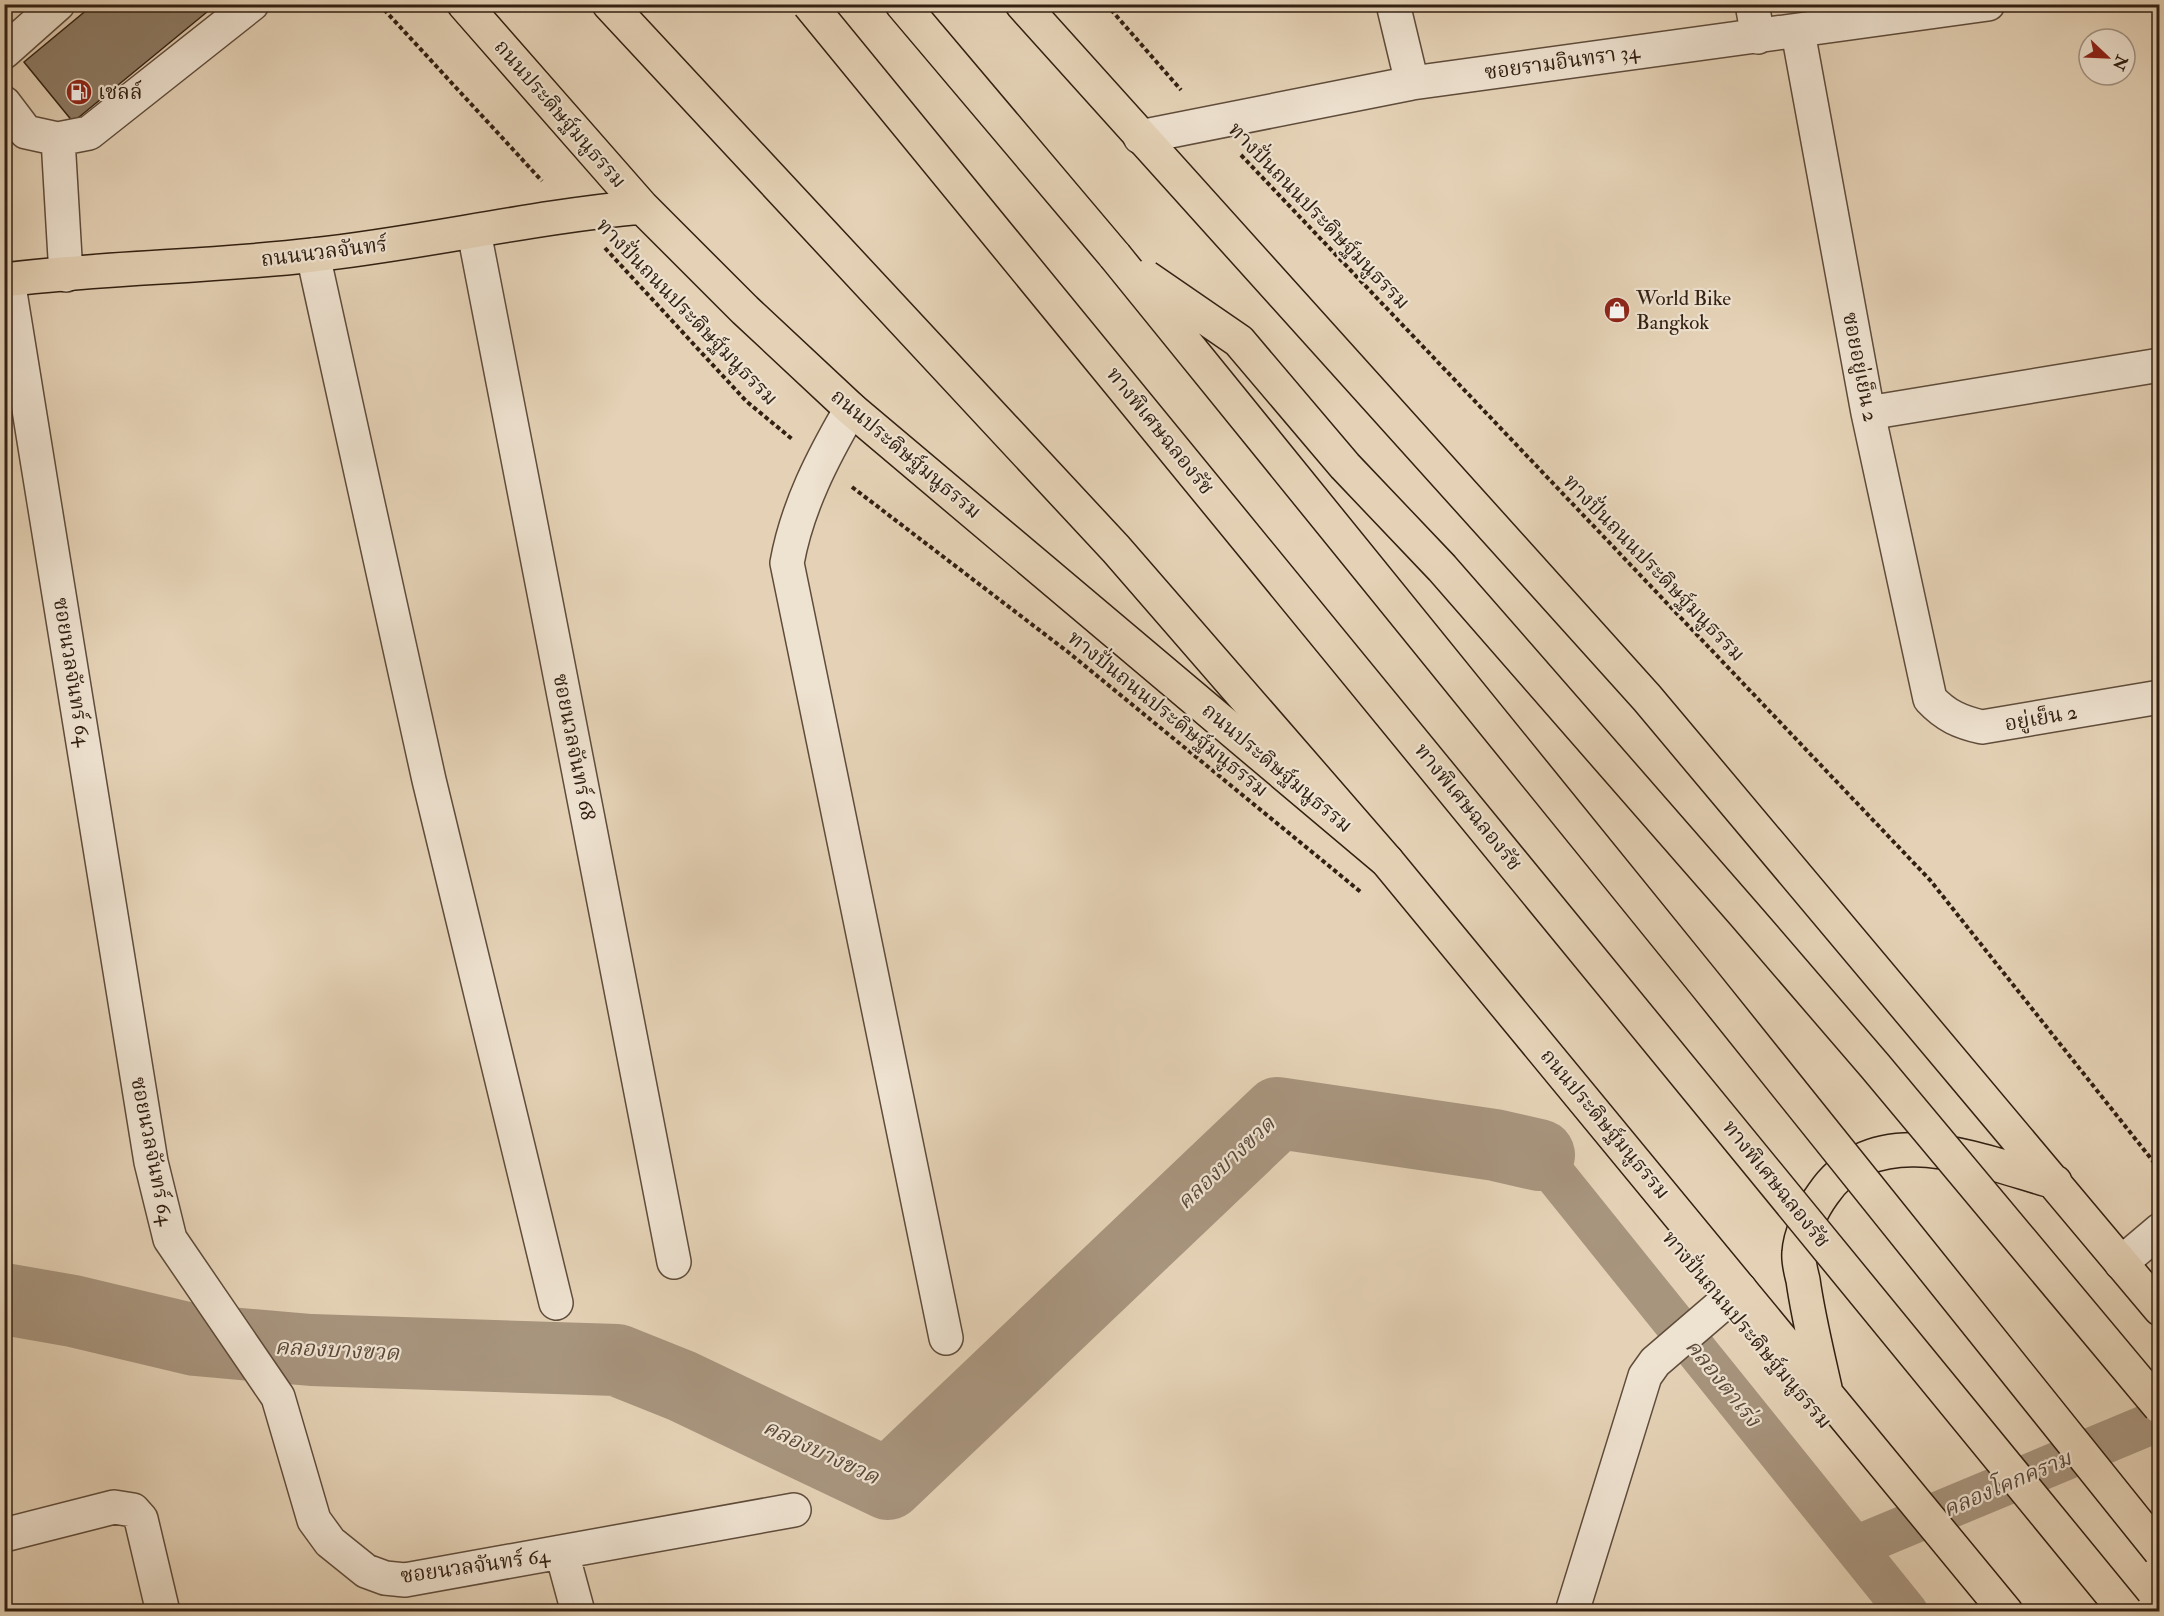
<svg xmlns="http://www.w3.org/2000/svg" width="2164" height="1616" font-family="'IM FELL Double Pica','Noto Serif Thai',serif">
<rect width="100%" height="100%" fill="#e5d2b6"/>
<filter id="stains"><feTurbulence type="fractalNoise" baseFrequency=".00333" numOctaves="4"/><feColorMatrix values="0 0 0 0 .2 0 0 0 0 .09 0 0 0 0 .02 0 0 0 .5 -.17"/></filter>
<radialGradient id="worn" r=".72"><stop offset=".6" stop-color="#630" stop-opacity="0"/><stop offset="1" stop-color="#630" stop-opacity=".3"/></radialGradient>
<g fill="none" stroke-linecap="round" stroke-linejoin="round">
<path stroke="#a8957e" stroke-width="42" d="M1539,1155l368,457
M1855,1547l305,-127"/>
<path stroke="#a8957e" stroke-width="72" d="M4,1299l69,12 122,29 116,10 306,10 65,26 206,98 390,-371 217,32 44,10"/>
</g>
<path fill="#8f7d67" stroke="#322012" stroke-width="1.5" d="M94,4h107l6,8 -134,110 -49,-60z"/>
<g fill="none" stroke-linecap="round" stroke-linejoin="round">
<defs>
<path id="minor" d="M1393,4l19,79
M1752,4l6,33
M1798,32l70,381 62,286c16,17 30,23 52,28l178,-30
M4,52l54,-48
M4,103l22,29 32,7 31,-6 163,-129
M1140,137l272,-54 576,-79
M58,139l8,136
M474,232l200,1030
M313,255l116,525 127,523
M8,280l143,882 19,77 108,158 36,123 16,22 36,29 19,7 20,2 389,-70
M851,409c-28,48 -54,98 -64,154l159,775
M1868,413l292,-48
M2121,1263l39,-33
M4,1535l110,-28 19,3 8,9 22,93
M562,1553l16,59
M1572,1612l73,-236 10,-14 85,-73"/>
<path id="major" d="M464,4l178,203 103,103 106,99 536,452 619,751
M1022,4l625,694 513,611
M4,280c103,-13 207,-13 309,-25 110,-12 218,-38 329,-48
M1825,1388c-8,-36 -17,-72 -22,-108 -2,-8 -5,-19 -4,-27 1,-19 13,-44 24,-59 54,-79 159,-32 232,-12"/>
<path id="highway" d="M609,4l507,545 271,312
M902,4l213,252"/>
</defs>
<use href="#minor" stroke="#5f4c3b" stroke-width="36"/>
<use href="#major" stroke="#322012" stroke-width="36"/>
<use href="#highway" stroke="#322012" stroke-width="36"/>
<path stroke="#322012" stroke-width="4" stroke-dasharray="4.5 3" stroke-linecap="butt" d="M379,4l163,177
M1106,4l75,86
M1241,155l689,725 230,290
M605,248l141,153 46,38
M852,487l216,165 294,241"/>
<use href="#minor" stroke="#eee2d0" stroke-width="33"/>
<use href="#major" stroke="#e5d2b6" stroke-width="33"/>
<use href="#highway" stroke="#e5d2b6" stroke-width="33"/>
<defs>
<path id="highway-bridge" d="M809,4l1317,1608
M1115,256l591,729 454,566
M1146,277l93,64 106,125 97,102 303,347 130,151 285,341"/>
</defs>
<use href="#highway-bridge" stroke="#322012" stroke-width="36" stroke-linecap="butt"/>
<use href="#highway-bridge" stroke="#e5d2b6" stroke-width="33"/>
</g>
<defs>
<symbol id="fuel-disc" viewBox="-11 -11 22 22"><circle r="9.5" fill="#8f2418" stroke="#eee2d0"/><path d="M-5.5-6h7V0h2V4h1.3V-2.5L3-4.5l.8-.8L6-3V5H2.5V1h-1V6h-7ZM-4.2-4.7v3.2H.2V-4.7Z" fill="#fff"/></symbol>
<symbol id="shop-disc" viewBox="-11 -11 22 22"><circle r="9.5" fill="#8f2418" stroke="#eee2d0"/><path d="M-5-2.5h2.3a2.7 3.5 0 0 1 5.4 0H5L5.5 6h-11ZM-1.5-2.5h3a1.5 2.3 0 0 0-3 0Z" fill="#fff"/></symbol>
</defs>
<g fill-rule="evenodd">
<use href="#fuel-disc" x="64" y="77" width="30" height="30"/>
<use href="#shop-disc" x="1602" y="295" width="30" height="30"/>
</g>
<g text-anchor="middle" dominant-baseline="central" stroke-width="4.5" stroke-linejoin="round" paint-order="stroke">
<g font-size="21" fill="#322012" stroke="#eee2d0">
<text transform="translate(1562 62) rotate(-8)">ซอยรามอินทรา 34</text>
<text transform="translate(560 114) rotate(49)">ถนนประดิษฐ์มนูธรรม</text>
<text transform="translate(1319 216) rotate(46)">ทางปั่นถนนประดิษฐ์มนูธรรม</text>
<text transform="translate(324 252) rotate(-7)">ถนนนวลจันทร์</text>
<text transform="translate(687 312) rotate(46)">ทางปั่นถนนประดิษฐ์มนูธรรม</text>
<text transform="translate(1860 367) rotate(79)">ซอยอยู่เย็น 2</text>
<text transform="translate(1160 431) rotate(51)">ทางพิเศษฉลองรัช</text>
<text transform="translate(906 454) rotate(40)">ถนนประดิษฐ์มนูธรรม</text>
<text transform="translate(1654 568) rotate(46)">ทางปั่นถนนประดิษฐ์มนูธรรม</text>
<text transform="translate(72 672) rotate(81)">ซอยนวลจันทร์ 64</text>
<text transform="translate(1168 714) rotate(39)">ทางปั่นถนนประดิษฐ์มนูธรรม</text>
<text transform="translate(2041 718) rotate(-10)">อยู่เย็น 2</text>
<text transform="translate(574 747) rotate(79)">ซอยนวลจันทร์ 68</text>
<text transform="translate(1277 768) rotate(40)">ถนนประดิษฐ์มนูธรรม</text>
<text transform="translate(1468 807) rotate(51)">ทางพิเศษฉลองรัช</text>
<text transform="translate(1605 1124) rotate(50)">ถนนประดิษฐ์มนูธรรม</text>
<text transform="translate(152 1151) rotate(79)">ซอยนวลจันทร์ 64</text>
<text transform="translate(1776 1184) rotate(51)">ทางพิเศษฉลองรัช</text>
<text transform="translate(1747 1330) rotate(50)">ทางปั่นถนนประดิษฐ์มนูธรรม</text>
<text transform="translate(475 1566) rotate(-8)">ซอยนวลจันทร์ 64</text>
</g>
<g font-size="21" fill="#322012" stroke="#eee2d0" text-anchor="start">
<text x="98" y="92">เชลล์</text>
<text x="1636" y="298">World Bike<tspan x="1636" dy="24">Bangkok</tspan></text>
</g>
<g font-size="22" font-style="italic" fill="#5b4938" stroke="#eee2d0">
<text transform="translate(1226 1163) rotate(-43)">คลองบางขวด</text>
<text transform="translate(337 1350) rotate(3)">คลองบางขวด</text>
<text transform="translate(1723 1383) rotate(51)">คลองตาเร่ง</text>
<text transform="translate(821 1452) rotate(25)">คลองบางขวด</text>
<text transform="translate(2007 1484) rotate(-23)">คลองโคกคราม</text>
</g>
</g>
<rect width="2164" height="1616" fill="none" stroke="#e5d2b6" stroke-width="24"/>
<rect x="6" y="6" width="2152" height="1604" fill="none" stroke="#322012" stroke-width="3"/>
<rect x="12" y="12" width="2140" height="1592" fill="none" stroke="#322012" stroke-width="1.5"/>
<g transform="translate(2107 57) rotate(113)"><circle r="28" fill="#eee2d0" stroke="#a39484" stroke-width="1.5"/>
<path d="M0-4.5L10 22L0 15L-10 22Z" fill="#8f2418"/>
<text y="-9" font-size="16" font-weight="bold" text-anchor="middle" fill="#322012">N</text>
</g>
<rect width="100%" height="100%" filter="url(#stains)"/>
<rect width="100%" height="100%" fill="url(#worn)"/>
</svg>
